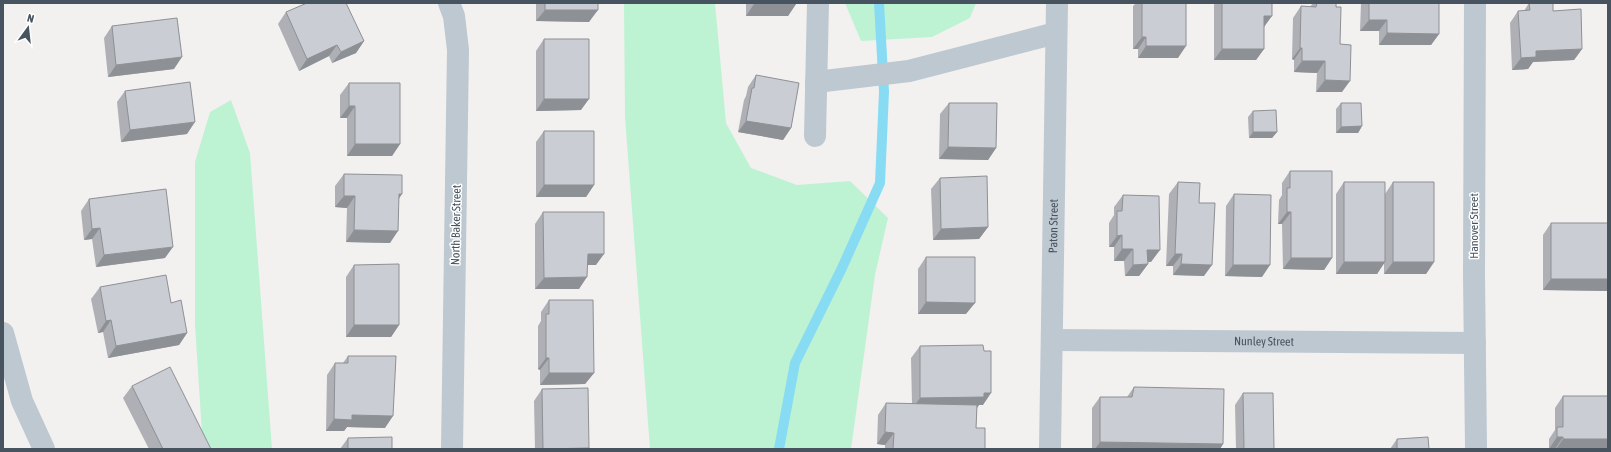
<svg xmlns="http://www.w3.org/2000/svg" width="1611" height="452" font-family="'Asap Condensed',sans-serif">
<rect width="100%" height="100%" fill="#f3f0f0"/>
<path fill="#bdf3d2" d="M624,3h91l11,120 25,45 46,17 53,-4 38,37 -13,57 -24,174h-201l-25,-332z
M845,3h131l-6,15 -38,19 -71,4z
M231,100l19,53 22,296h-69l-8,-124v-163l15,-50z"/>
<g fill="none" stroke-linecap="round" stroke-linejoin="round">
<path stroke="#87dcf3" stroke-width="10" d="M779,449l16,-86 47,-95 38,-85 4,-91 -5,-89"/>
<g stroke="#bdc8d1" stroke-width="22">
<path d="M449,3l5,13 4,34 -6,399"/>
<path d="M1475,3l-1,271 2,175"/>
<path d="M816,82l93,-11 147,-38"/>
<path d="M815,136l3,-133"/>
<path d="M3,333l19,68 22,48"/>
<path id="s1" d="M1053,340l422,3"/>
<path id="s2" d="M1050,449l7,-446"/>
</g>
</g>
<path fill="#aeb0b5" d="M536,3h62l-9,19 -53,-1z
M746,3h50v1l-8,12h-42z
M1136,3h50l-8,55h-40v-9h-5v-43z
M1215,3h57l-8,24v22l-8,11h-42v-55z
M1313,3h23l4,41 2,48h-26l1,-19 -23,-1v-12l-2,-1 1,-41 8,-12 9,1z
M1361,3h78v31l-8,11h-52v-14h-19z
M1529,3h24v8l29,38 -8,11 -41,2 -5,7 -16,1 -2,-47 8,-12h6z
M286,12l78,29 -8,12 -24,10 -3,-7 -30,15 -21,-47z
M112,26l62,43 -66,8 -4,-39z
M544,39l37,71 -45,1v-60z
M756,75l35,53 -8,12 -45,-8 6,-32 2,-4 2,-9z
M349,83l51,61 -8,12h-45v-38h-7v-23z
M125,91l62,43 -66,8 -4,-40z
M949,103l47,45 -8,12 -49,-1 1,-45z
M1341,103l21,23 -4,7h-22v-24z
M1253,111l24,21 -5,6h-23l-1,-21z
M544,131l50,54 -8,12h-50v-55z
M1290,171l42,87 -8,12 -41,-1 -1,-45h-4l1,-24 3,-5v-12z
M344,174l55,25 -9,44 -44,-1 1,-34 -12,-1v-21z
M940,178l48,49 -9,12 -46,1 -2,-51z
M1178,182l21,21 5,73 -31,-1v-9h-7l3,-72z
M1344,182l41,12 8,-12 41,80 -8,12h-42v-11l-7,11h-41v-80z
M1234,194l28,83 -37,-1 1,-70z
M1123,195l28,67h-3v2l-9,12h-14l-1,-15h-10v-14h-5v-24l5,-8v-8z
M89,199l76,59 -69,9 -4,-28 -8,1 -3,-29z
M543,212l53,53h-9l-8,24h-44v-65z
M1551,223h57v68l-65,-1v-55z
M926,257l40,57h-48v-45z
M354,265l45,60 -8,12h-45v-60z
M100,287l71,16 16,30 -8,12 -71,13 -5,-26 -5,1 -7,-34z
M549,300l45,73 -9,11 -45,1v-15l-2,-1v-43l3,-5v-9z
M920,346l63,59h-4l-2,3 -1,20 9,21h-100v-4l-8,-1 1,-29 8,-12 26,1 -1,-46z
M348,356l37,72 -38,-1 -3,4h-18l1,-56 8,-12h8z
M132,386l79,63h-62l-26,-51z
M1134,387l89,57 -3,5h-128v-41l8,-11h27z
M542,389l47,59 -1,1h-53l-1,-48z
M1243,393l31,56h-38l-1,-44z
M1563,396l45,53h-59v-10l6,-9v-22z
M348,438l44,11h-52z
M1397,439l32,10h-39z"/>
<path fill="#8d9094" d="M754,4h42l-8,12h-42z
M545,10h53l-9,12 -53,-1z
M1264,16h8l-8,11z
M1369,20h18l-8,11h-19z
M1387,33l52,1 -8,11h-52z
M1142,37h4l-8,12h-5z
M364,41l-8,12 -24,10 9,-11z
M337,45l-8,11 -30,15 8,-12z
M1146,46h40l-8,12h-40z
M1300,48h2l-8,12 -2,-1z
M1222,49h42l-8,11h-42z
M1582,49l-8,11 -41,2 -5,7 -16,1 9,-12 15,-7z
M182,57l-8,12 -66,8 8,-12z
M1302,61h23l-8,12 -23,-1z
M1325,80l25,1 -8,11h-26z
M544,99h45l-8,11 -45,1z
M349,106h6l-8,12h-7z
M746,121l45,7 -8,12 -45,-8z
M195,122l-8,12 -66,8 9,-12z
M1362,126l-4,7h-22l5,-6z
M1253,132h24l-5,6h-23z
M355,144h45l-8,12h-45z
M948,147l48,1 -8,12 -49,-1z
M544,185h50l-8,12h-50z
M399,194h3l-8,12z
M344,196h11l-8,12 -12,-1z
M1287,212h4l-9,12h-4z
M988,227l-9,12 -46,1 8,-11z
M100,228l-8,11 -8,1 8,-11z
M354,230l44,1 -8,12 -44,-1z
M1122,235l-8,12h-5l8,-11z
M173,247l-8,11 -69,9 8,-12z
M1122,249h11l-9,12h-10z
M1147,250h13l-9,12h-12z
M588,254h16l-8,11h-17z
M1175,254h7l-9,12h-7z
M1291,258h41l-8,12 -41,-1z
M1344,262h41l-8,12h-41z
M1393,262h41l-8,12h-42z
M1148,264l-9,12h-14l8,-11z
M1181,264l31,1 -8,11 -31,-1z
M1233,265h37l-8,12 -37,-1z
M587,277l-8,12h-44l9,-11z
M1551,279h57v12l-65,-1z
M926,302l49,1 -9,11h-48z
M111,320l-8,12 -5,1 8,-12z
M354,325h45l-8,12h-45z
M187,333l-8,12 -71,13 8,-12z
M546,358h3l-9,12 -2,-1z
M549,373h45l-9,11 -45,1z
M984,393h7l-8,12h-4l-3,4h-64l8,-11z
M352,415l41,1 -8,12 -38,-1 -3,4h-18l8,-12z
M885,432l9,1 -9,12 -8,-1z
M1557,437h6l-8,12h-6z
M1563,439h45v10h-52z
M1100,442l123,2 -3,5h-125z
M589,448l-1,1h-45z"/>
<path fill="#cacdd3" stroke="#8d9094" d="M307,3h39l18,38 -23,11 -4,-7 -30,14 -21,-47z
M545,3h53v7h-53z
M754,3h42v1h-42z
M1142,3h44v43h-40v-9h-4z
M1222,3h50v13h-8v33h-42z
M1317,3h19v4h5l-1,37 11,1 -1,36 -25,-1v-19h-23v-13h-2l1,-42 15,1z
M1369,3h70v31l-52,-1v-13h-18z
M1529,3h24v8l28,-2 1,40 -46,2v6l-15,1 -3,-47 12,-1z
M177,18l5,39 -66,8 -4,-39z
M544,39h45v60h-45z
M756,75l43,8 -8,45 -45,-7 6,-33h2z
M190,82l5,40 -65,8 -5,-39z
M349,83h51v61h-45v-38h-6z
M949,103h48l-1,45 -48,-1z
M1341,103h20l1,23 -21,1z
M1276,110l1,22h-24v-21z
M544,131h50v54h-50z
M1290,171h42v87h-41v-46h-4v-24h3z
M344,174l58,1v19h-3l-1,37 -44,-1 1,-34h-11z
M987,176l1,51 -47,2 -1,-51z
M1178,182l22,1 -1,20h16l-3,62 -31,-1 1,-10h-7z
M1344,182h41v80h-41z
M1393,182h41v80h-41z
M166,189l7,58 -69,8 -4,-27 -8,1 -3,-30z
M1234,194l37,1 -1,70h-37z
M1123,195l36,1 1,54h-13l1,14 -15,1v-16h-11v-14l-5,1v-25h5z
M543,212h61v42h-16l-1,23 -43,1z
M1551,223h57v56h-57z
M926,257h49v46l-49,-1z
M399,264v61h-45v-60z
M166,275l5,28 10,-3 6,33 -71,13 -5,-26 -5,1 -6,-34z
M549,300h44l1,73h-45v-15h-3v-44h3z
M983,345l1,6h7v42h-7v4l-64,1v-52z
M348,356h48l-3,60 -41,-1v5l-18,-1 1,-56h13z
M170,367l41,82h-48l-31,-63z
M1134,387l90,2 -1,55 -123,-2v-45h32z
M588,388l1,60 -46,1 -1,-60z
M1243,393h30l1,56h-30z
M1563,396h45v43h-45v-2h-6v-10h6z
M886,403l91,2 -1,23h9v21h-92l1,-16 -9,-1z
M392,437v12h-44v-11z
M1428,437l1,12h-32v-10z"/>
<g text-anchor="middle" dominant-baseline="central" stroke-width="3" stroke-linejoin="round" paint-order="stroke">
<g font-size="12" fill="#475460" stroke="#fff">
<text transform="translate(456 225) rotate(-89)">North Baker Street</text>
<text stroke="none"><textPath href="#s2" startOffset="223">Paton Street</textPath></text>
<text transform="translate(1474 226) rotate(-90)">Hanover Street</text>
<text stroke="none"><textPath href="#s1" startOffset="211">Nunley Street</textPath></text>
</g>
</g>
<rect width="1611" height="452" fill="none" stroke="#475460" stroke-width="8"/>
<g transform="translate(28 28) rotate(15)" stroke="#ffffff" stroke-width="3" paint-order="stroke">
<path d="M0-3L7 15L0 10L-7 15Z" fill="#475460"/>
<text y="-6" font-size="11" font-weight="bold" text-anchor="middle" fill="#475460">N</text>
</g>
</svg>
